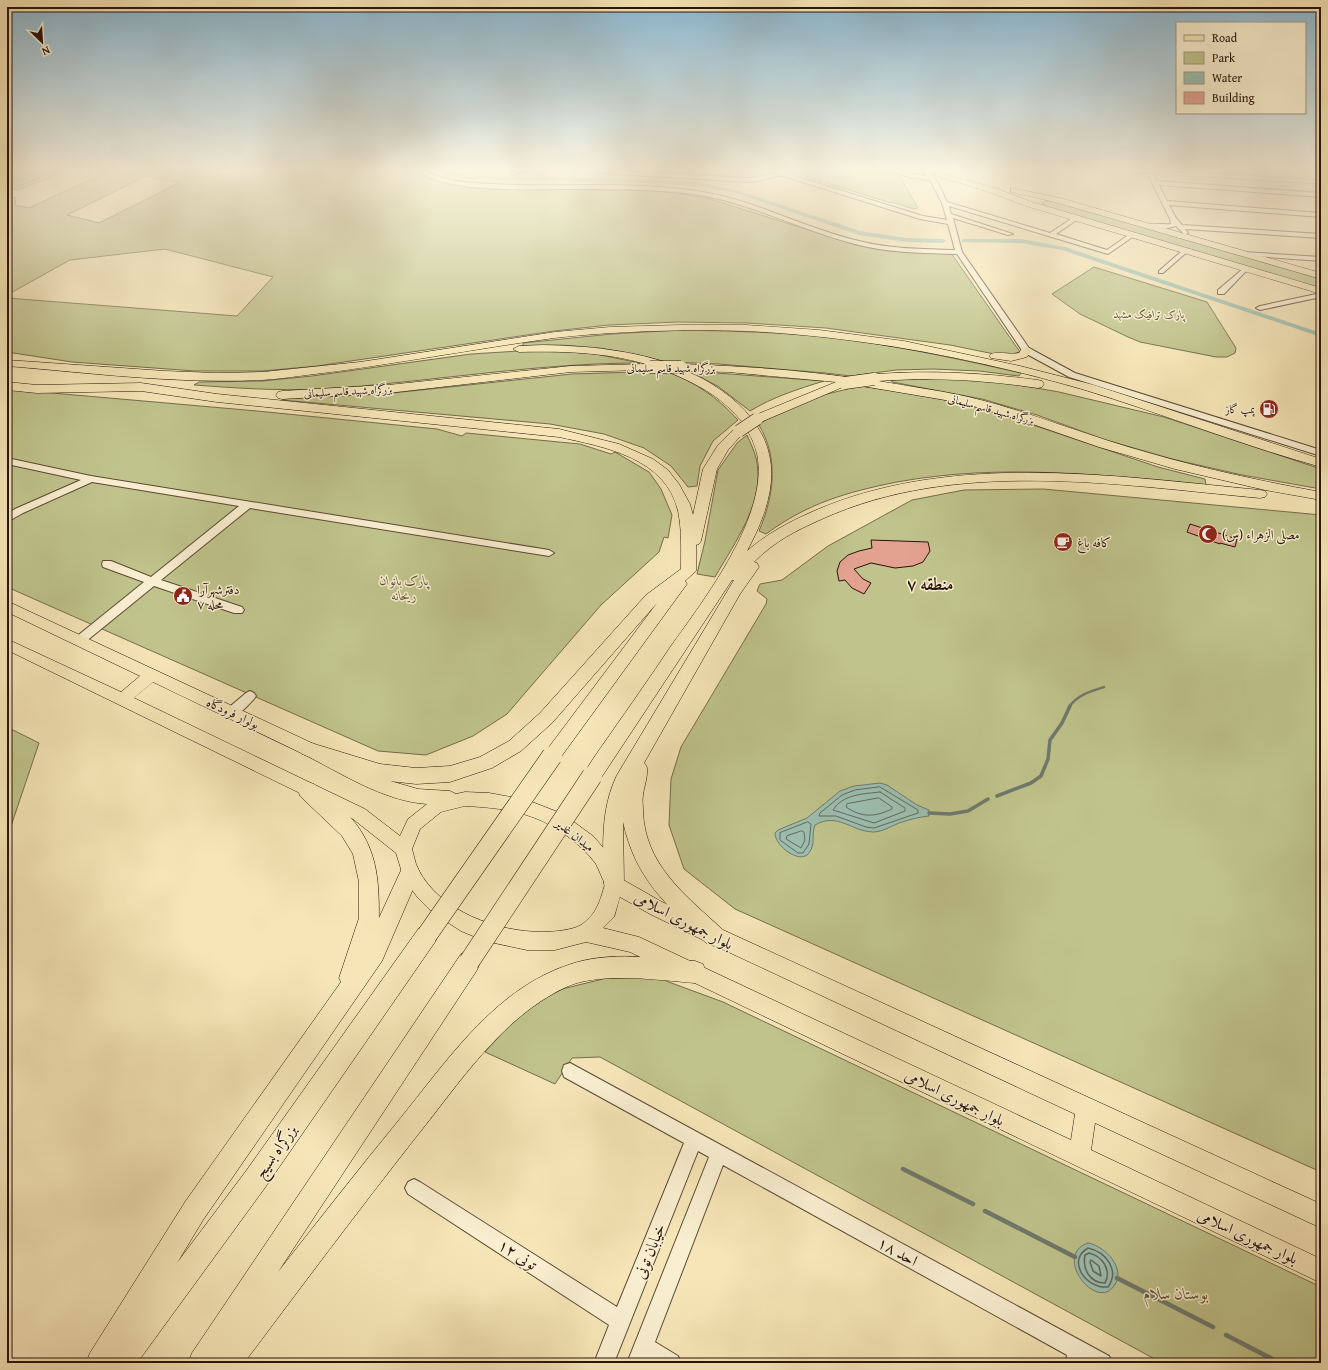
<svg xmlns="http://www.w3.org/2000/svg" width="1328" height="1370" font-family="'Gentium Book Plus',Amiri,serif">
<rect width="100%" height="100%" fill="#f6e6b7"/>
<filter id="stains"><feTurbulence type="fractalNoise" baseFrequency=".005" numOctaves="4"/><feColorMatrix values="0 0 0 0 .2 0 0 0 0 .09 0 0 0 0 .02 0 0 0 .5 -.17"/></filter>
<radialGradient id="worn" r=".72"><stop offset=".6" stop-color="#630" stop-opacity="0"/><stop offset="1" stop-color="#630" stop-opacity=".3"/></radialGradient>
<path fill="#c0c48c" stroke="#746c4c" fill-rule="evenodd" d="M113,169h298c24,23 115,19 149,20 33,1 67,1 101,2l46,7 149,47 35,6 60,2 69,99 -16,4 -54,-11 -124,-17 -79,-5 -69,-1 -69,3 -55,6 -237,35 -55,5h-67l-123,-9 -65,-10v-54l230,18 36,-39 -108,-28 -95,11 -63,35v-99l9,2 -1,7 14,3zM146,176l33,7 -80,40 -32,-8z
M790,169h99l10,6 19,33 -4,1 -22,-7 -1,1 -93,-29 -6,-2z
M1046,201h6l48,13 221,65v10l-276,-83 -3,-3z
M1094,267l113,35 29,46 -1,5 -8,4h-11l-76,-15 -12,-5 -48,-23 -28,-20z
M680,330c46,1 91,2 137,6 69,7 137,22 204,37l-2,3 -40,-5 -46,-2 -37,1 -45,6 -26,-3 -106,-9 -53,-2 -23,-6 -43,-8 -39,-3 -38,1v-3l89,-9z
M519,351h38l38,3 45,9c-108,0 -214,20 -321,26 -42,2 -83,-1 -125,-4l5,-3 63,-1 50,-5 159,-22z
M667,371c30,13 49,25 71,49l-25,21 -13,25 -3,20 -9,1 -17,-21 -27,-18 -40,-14 -54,-10 -268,-24 1,-1 100,-5 189,-20z
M703,372l121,9c-26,8 -51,16 -74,30l-31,-24 -22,-12z
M948,378l60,5 51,9 105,25 157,52v20l-79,-14 -70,-16 -66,-19 -69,-25 -55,-16 -90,-17 -1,-2z
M860,386l42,6 59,11 60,18 137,46 47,12 1,6c-104,-10 -205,-22 -309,-3 -50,10 -89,21 -131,52l-7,-3c15,-35 20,-72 0,-106l8,-6 56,-24z
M7,389l250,22 180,18 25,7 4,-3 114,11 31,10 4,-2 34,20 12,17 11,26 -4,23 -4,-1 -5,15 -58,53 -94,109 -34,22 -47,19 -48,-4 -371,-164z
M747,435c3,7 7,15 9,23 10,43 -21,84 -41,119l-18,-3 8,-33 13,-71 19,-27z
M1043,489l278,26v657l-586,-263 -51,-40 -15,-44 2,-46 10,-32 85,-143 1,-5 -10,-8 3,-7 22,-4 46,-34 84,-46 52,-10z
M7,727l32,16 -32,95z
M607,978h51l65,24 598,285v76h-159l-562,-306 -28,1 -17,26 -70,-32 37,-41 40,-22z"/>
<path fill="#9dbfb0" stroke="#6e7a6e" d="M7,169h63l-51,21 -12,-2z
M880,783l7,2 30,20 12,5v6c-9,1 -18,3 -27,6 -9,3 -19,10 -29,10 -23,-1 -35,-20 -58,-7 -4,10 1,19 -6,28 -9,12 -34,-7 -34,-20l3,-3 29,-12 33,-27 14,-5z
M1088,1243c17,3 39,26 26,43 -18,26 -62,-31 -26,-43z"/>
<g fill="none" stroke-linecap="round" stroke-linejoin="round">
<path stroke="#62695e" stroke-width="1" d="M7,179l11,2 29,-12
M7,184l12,2 41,-17
M880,787l38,23v3l-44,15 -8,-1 -30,-11h-17l1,-3 22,-18 13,-5z
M880,792l25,16v3l-31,12 -41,-13c10,-16 30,-16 47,-18z
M879,798l13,9v2c-17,8 -30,9 -46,-2l1,-3z
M808,822l3,2 -2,20 -6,9h-5l-18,-13v-7z
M802,831l2,1 1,8 -4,8 -15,-9 1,-3z"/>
<path stroke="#62695e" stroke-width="1.5" d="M1088,1248c18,4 32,22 20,39 -22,2 -42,-26 -20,-39z
M1089,1253c13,3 23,17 16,30 -15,0 -23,-14 -20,-28z
M1091,1260l8,6 2,10 -8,-5 -3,-9z"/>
<path stroke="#6e7a6e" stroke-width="2.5" d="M1069,707c8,-12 22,-16 35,-20"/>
<path stroke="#6e7a6e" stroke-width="3.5" d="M997,796l34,-13 10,-7 7,-17 2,-19 12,-17 8,-17
M929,813l21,1 18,-3 20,-12"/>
<path stroke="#6e7a6e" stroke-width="4.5" d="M903,1169l70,35
M985,1211l90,46
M1117,1278l96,49
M1226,1335l54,28"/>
<path fill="#9dbfb0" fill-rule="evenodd" d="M434,169h6l20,6 24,1 167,3 47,3 41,9 121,40 46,7 37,1 3,2 -3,2 -37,-1 -47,-7 -123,-42 -38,-7 -47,-3 -179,-4 -26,-4z
M964,239h57l44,8 256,86v4l-259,-87 -41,-7 -59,-1v-2z"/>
</g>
<path fill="#e3a18f" stroke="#28130b" d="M1190,524l47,15 -2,8 -15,-4v1l-33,-12z
M871,540l57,2 2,9 -7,11 -10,4 -18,2 -24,-5 -17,6 9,10 8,4 -7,11 -12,-6 -7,-8 -6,1 -2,-10 3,-9 8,-7 11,-4 13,-3z"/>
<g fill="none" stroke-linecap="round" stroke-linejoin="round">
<defs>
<path id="minor" d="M416,169c7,-1 10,3 16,5 19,8 40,9 60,10 70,4 142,-4 211,8 54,9 103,37 156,49 31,8 64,8 96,9l-7,-26 -28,-5 -140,-44 -22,6 -11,1 -149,-9 -5,-4 154,9c12,-1 24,-3 33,-9l12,3 1,1 -2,2 132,41 24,4 -5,-17 -12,-23 -22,-3 -19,-8h7l15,5 16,2 -9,-7c16,-2 23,21 29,33l103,31 24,-16h4v2l-22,15 51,16 23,-16h4v2l-26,18 -159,-48 2,8 62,20 -5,1 -55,-17 9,34 67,96 46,25 246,77v6l-252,-79 -46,-25 -66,-98c-34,-1 -69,-1 -102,-10 -51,-13 -98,-38 -150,-48 -20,-4 -42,-5 -63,-6 -25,-1 -50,-1 -75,-1 -37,0 -124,5 -151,-20z
M524,169h9l-21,6 -3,-2z
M1145,169h6l6,12 164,12v4l-162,-12 8,16 154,12v4l-152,-12 7,13 6,7 139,9v4l-136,-9 3,4 -3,2 -9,-9 -12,3 -16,-2 -1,-1c6,-4 16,-1 24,-2l-1,-5z
M1183,250l5,1 -25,22h-4v-2z
M1243,252l78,5v4l-80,-6v-2z
M1245,267l3,2 -1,1 -23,24h-6v-4z
M1321,293v4l-61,13 -4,-2 4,-2z
M7,458l84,18 458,74 5,3 -5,3 -299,-48 -89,72 81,27 2,3 -2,3h-8l-80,-27 -70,57 -4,1 -4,-1 -2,-3 2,-3 68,-55 -41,-15 -1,-3 1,-3h8l40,16 88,-71 -147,-24 -69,31 -16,9v-8l8,-5 66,-29 -74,-16z
M250,691l4,2 2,3 -2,3c-7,7 -17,20 -27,16l-2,-3 2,-3 19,-16z
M570,1063l539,293 3,7h-46l1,-8 -344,-190 -68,177 23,14 3,7h-28l-5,-3 -1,3h-20l82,-206 -11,-6 -84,212h-20l15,-38 -201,-131 -3,-6 3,-6 6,-3 6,3 197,125 67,-164 -120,-66 -2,-6 2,-6z"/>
<path id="major" d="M915,169h10l70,19 37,14 289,86v6l-295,-88 -37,-14z
M1107,169h30l184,11v4l-211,-13z
M1011,188l49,10 261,75v6l-266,-77 -44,-10z
M7,601l307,143 66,34 38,11 32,2 6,3 9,-2 24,1 38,7 36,14 30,22 15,17 12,25 42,24 659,302v24l-226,-105 -4,27 230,109v24l-691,-331 -44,-10 -31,8h-28l-42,-9 -24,-10 -29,-19 -14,-14 -14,-19 -8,-26 -43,-34 -346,-169v-11l114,53 19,-16 -133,-64zM153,682c49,24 99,47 148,71 39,19 81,48 126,51l-19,15 -8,17 -35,-27 -231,-111zM465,806c39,2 70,6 102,30 11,8 21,17 29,28 3,6 6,14 9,20 -5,17 -8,30 -24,41 -8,5 -28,7 -38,7 -45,0 -103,-20 -125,-63 -3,-6 -4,-14 -6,-20l8,-20 21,-17zM620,897l30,17 57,28 368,172 -4,26 -432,-203 -36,-9 11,-11z"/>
<path id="highway" d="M679,325h67l73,5 85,11 116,25 74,19 227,74v8c-80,-22 -157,-53 -236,-77 -110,-32 -223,-53 -337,-59 -61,-2 -133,0 -194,7 -80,11 -159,26 -239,36 -18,2 -36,5 -53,6 -85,4 -171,-7 -255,-14v-6l158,11 51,2 47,-1 97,-10 195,-30 55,-5z
M543,345c45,1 90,5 133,21l5,-2c65,2 130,7 194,17l-4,-3 2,-2 4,-2c54,-4 107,-1 161,6l4,1 2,3 -2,3 -4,1c-54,-8 -106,-11 -160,-7 29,5 58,9 86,15 50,11 97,30 145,45 69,22 140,38 212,51v8l-56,-10 -90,-21 -76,-22 -75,-26 -61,-18 -113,-19 -89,38h-7c31,42 15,88 -7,129 21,-18 42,-29 67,-40 138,-60 301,-35 446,-21l5,1 2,3 -2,3 -5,1c-142,-13 -304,-40 -438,21 -27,12 -47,22 -68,43l3,1 2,4 -19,27 -96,169c1,0 3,4 3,5 1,8 -3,19 -4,27 -1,5 0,10 0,15 1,54 42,85 79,119l3,7 -3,7 -8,3 -8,-3c-40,-39 -70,-63 -83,-121l1,62 -3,7 -7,2 -7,-2 -3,-7c-1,-37 -4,-74 13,-109l117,-195h-2l-133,201 -7,3 -7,-3 -2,-5c7,-14 17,-27 26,-40 21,-30 42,-60 62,-90 33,-46 99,-132 86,-192 -11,-49 -66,-76 -110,-89l2,2 -2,2 -4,1 -72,2 -183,21 -106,6 -4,-1 -2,-3 2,-3 4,-1 106,-6 183,-19 75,-2c-40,-12 -85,-13 -127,-12l-6,-3 6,-3zM686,371l42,1 108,10 -83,34 -2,2c-16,-21 -41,-37 -65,-47z
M1026,347l4,1 2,2 -5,7 -16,4 -20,-3 -2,-2 2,-2c9,-3 18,1 28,-1l3,-5z
M7,382l30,3 104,-2 76,11 342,35 60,15 34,15 15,11 11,14 11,20 3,11 10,-46 15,-24 17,-17h8l2,3 -17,19 -11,19 -16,72 -2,3 -3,1v26l-11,10 2,3 -3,4 -126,173 -6,2 -6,-2 -3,-5 3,-5 111,-148 -105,120 -31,28 -29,17 -42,14 -34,2 -36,-4 -78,-26 -3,-5 3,-5 6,-2 72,22 36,4 34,-2 30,-9 29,-16 31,-28 106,-118 35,-26c0,-19 1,-39 -3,-58 -12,-53 -73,-64 -119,-74l-342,-35 -76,-11 -104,2 -30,-3z
M307,782l7,2c13,13 31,26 42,40 22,29 23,60 23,94l24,-52 7,-2 7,2 3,7 -38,88 -179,259 -26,43 69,-92 173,-243 8,-3 8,3 3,7 -3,7 -171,247 -127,174h-51l4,-10 95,-151 156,-220 -2,-4 20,-60v-36l-6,-28 -11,-18 -42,-40 -2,-6 2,-6z
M469,951l8,3 3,8 -3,8 -199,302c40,-51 80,-102 121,-152 48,-59 96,-132 172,-156 39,-13 84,-6 124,-3l8,3 3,8 -3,8 -8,3c-38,-3 -97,-12 -131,5 -64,31 -105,96 -148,149 -59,75 -115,150 -172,226h-56l4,-10 269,-399z"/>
</defs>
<use href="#minor" stroke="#5c4836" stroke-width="2"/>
<use href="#major" stroke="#28130b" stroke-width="1"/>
<use href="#highway" stroke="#28130b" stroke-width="1"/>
<use href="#minor" fill="#f9efd0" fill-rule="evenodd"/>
<use href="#major" fill="#f6e6b7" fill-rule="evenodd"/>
<use href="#highway" fill="#f6e6b7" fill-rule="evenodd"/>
<defs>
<path id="highway-bridge-far1" d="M650,367h31
M845,383l29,-4
M739,431l18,-12"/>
<path id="highway-bridge" d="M427,935l125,-179
M469,962l123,-186"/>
</defs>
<use href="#highway-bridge-far1" stroke="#28130b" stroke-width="13" stroke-linecap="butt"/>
<use href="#highway-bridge" stroke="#28130b" stroke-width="21" stroke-linecap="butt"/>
<use href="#highway-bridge-far1" stroke="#f6e6b7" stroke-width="12"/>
<use href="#highway-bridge" stroke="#f6e6b7" stroke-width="20"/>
</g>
<linearGradient id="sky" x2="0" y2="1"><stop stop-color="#8ab8d2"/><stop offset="0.47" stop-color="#fbf4df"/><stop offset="1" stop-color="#fbf4df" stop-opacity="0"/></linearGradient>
<rect width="1328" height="360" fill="url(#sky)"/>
<defs>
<symbol id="fuel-disc" viewBox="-11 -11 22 22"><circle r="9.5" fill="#8f2418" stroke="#f9efd0"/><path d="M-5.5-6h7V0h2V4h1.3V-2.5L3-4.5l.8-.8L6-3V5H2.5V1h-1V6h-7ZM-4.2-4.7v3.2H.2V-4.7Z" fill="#fff"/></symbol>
<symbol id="mosque-disc" viewBox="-11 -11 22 22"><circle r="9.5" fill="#8f2418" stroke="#f9efd0"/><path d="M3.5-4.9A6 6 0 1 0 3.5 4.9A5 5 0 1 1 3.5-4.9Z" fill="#fff"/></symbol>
<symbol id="cafe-disc" viewBox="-11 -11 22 22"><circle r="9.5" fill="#8f2418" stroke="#f9efd0"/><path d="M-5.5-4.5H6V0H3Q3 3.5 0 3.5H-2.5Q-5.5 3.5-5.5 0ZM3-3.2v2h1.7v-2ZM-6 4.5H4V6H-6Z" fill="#fff"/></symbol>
<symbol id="civic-disc" viewBox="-11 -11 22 22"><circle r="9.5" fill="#8f2418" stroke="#f9efd0"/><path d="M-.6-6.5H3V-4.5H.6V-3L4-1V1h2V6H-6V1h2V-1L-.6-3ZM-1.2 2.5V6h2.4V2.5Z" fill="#fff"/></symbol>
</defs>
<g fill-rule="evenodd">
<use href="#fuel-disc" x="1258" y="398" width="22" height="22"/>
<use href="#mosque-disc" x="1197" y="523" width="22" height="22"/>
<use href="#cafe-disc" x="1052" y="531" width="22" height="22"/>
<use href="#civic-disc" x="172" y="585" width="22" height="22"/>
</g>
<g text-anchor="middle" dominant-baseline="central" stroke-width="3" stroke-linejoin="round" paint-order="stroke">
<g font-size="11" font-style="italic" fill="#5d5138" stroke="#f9efd0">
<text x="1149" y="314">پارک ترافیک مشهد</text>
</g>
<g font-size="11" fill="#28130b" stroke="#f9efd0">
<text x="671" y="368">بزرگراه شهید قاسم سلیمانی</text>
<text transform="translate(348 391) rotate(-3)">بزرگراه شهید قاسم سلیمانی</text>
<text transform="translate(991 409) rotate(15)">بزرگراه شهید قاسم سلیمانی</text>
</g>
<g font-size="11" fill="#28130b" stroke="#f9efd0" text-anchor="end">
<text x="1255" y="409">پمپ گاز</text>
</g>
<g font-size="13" fill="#28130b" stroke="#f9efd0" text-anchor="start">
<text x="1222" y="534">مصلی الزهراء (س)</text>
<text x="1077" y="542">کافه باغ</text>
<text x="197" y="589">دفترشهرآرا<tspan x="197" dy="15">محله ۷</tspan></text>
</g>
<g font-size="13" font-style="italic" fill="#5d5138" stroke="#f9efd0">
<text x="404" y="580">پارک بانوان<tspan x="404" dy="15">ریحانه</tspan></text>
</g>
<g font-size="13" fill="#28130b" stroke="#f9efd0">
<text transform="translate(233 713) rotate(25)">بولوار فرودگاه</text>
<text transform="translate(575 835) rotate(38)">میدان غدیر</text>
</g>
<g font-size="16" fill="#28130b" stroke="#f9efd0">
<text transform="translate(684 920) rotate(27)">بلوار جمهوری اسلامی</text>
<text transform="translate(955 1097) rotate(26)">بلوار جمهوری اسلامی</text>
<text transform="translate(275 1151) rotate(-55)">بزرگراه بسیج</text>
<text transform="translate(1248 1236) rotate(25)">بلوار جمهوری اسلامی</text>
<text transform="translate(649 1251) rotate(-68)">خیابان تونی</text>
<text transform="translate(898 1251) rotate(29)">احد ۱۸</text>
<text transform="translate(518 1254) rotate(33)">تونی ۱۲</text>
</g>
<g font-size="16" font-style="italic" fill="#5d5138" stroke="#f9efd0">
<text x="1176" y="1293">بوستان سلام</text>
</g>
<g font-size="17" font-weight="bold" fill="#28130b" stroke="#f9efd0">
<text x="930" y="583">منطقه ۷</text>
</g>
</g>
<rect width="1328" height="1370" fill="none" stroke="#f6e6b7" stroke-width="24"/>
<rect x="8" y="8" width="1312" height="1354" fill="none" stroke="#28130b" stroke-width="2"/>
<rect x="12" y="12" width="1304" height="1346" fill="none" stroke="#28130b"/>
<rect x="1176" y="22" width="130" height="92" fill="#f9efd0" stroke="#a59781"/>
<rect x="1184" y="35" width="20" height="6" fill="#f6e6b7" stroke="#a59781"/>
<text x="1212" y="42" font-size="12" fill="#28130b">Road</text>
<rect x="1184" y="52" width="20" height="12" fill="#c0c48c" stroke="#a59781"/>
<text x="1212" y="62" font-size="12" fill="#28130b">Park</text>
<rect x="1184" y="72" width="20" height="12" fill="#9dbfb0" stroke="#a59781"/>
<text x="1212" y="82" font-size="12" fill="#28130b">Water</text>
<rect x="1184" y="92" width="20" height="12" fill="#e3a18f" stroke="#a59781"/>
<text x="1212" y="102" font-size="12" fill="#28130b">Building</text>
<g transform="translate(42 42) rotate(155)" stroke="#f9efd0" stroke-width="3" paint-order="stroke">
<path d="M0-3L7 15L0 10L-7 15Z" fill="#28130b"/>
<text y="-6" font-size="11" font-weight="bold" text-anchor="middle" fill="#28130b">N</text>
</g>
<rect width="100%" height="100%" filter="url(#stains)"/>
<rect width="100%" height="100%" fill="url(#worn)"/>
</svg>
